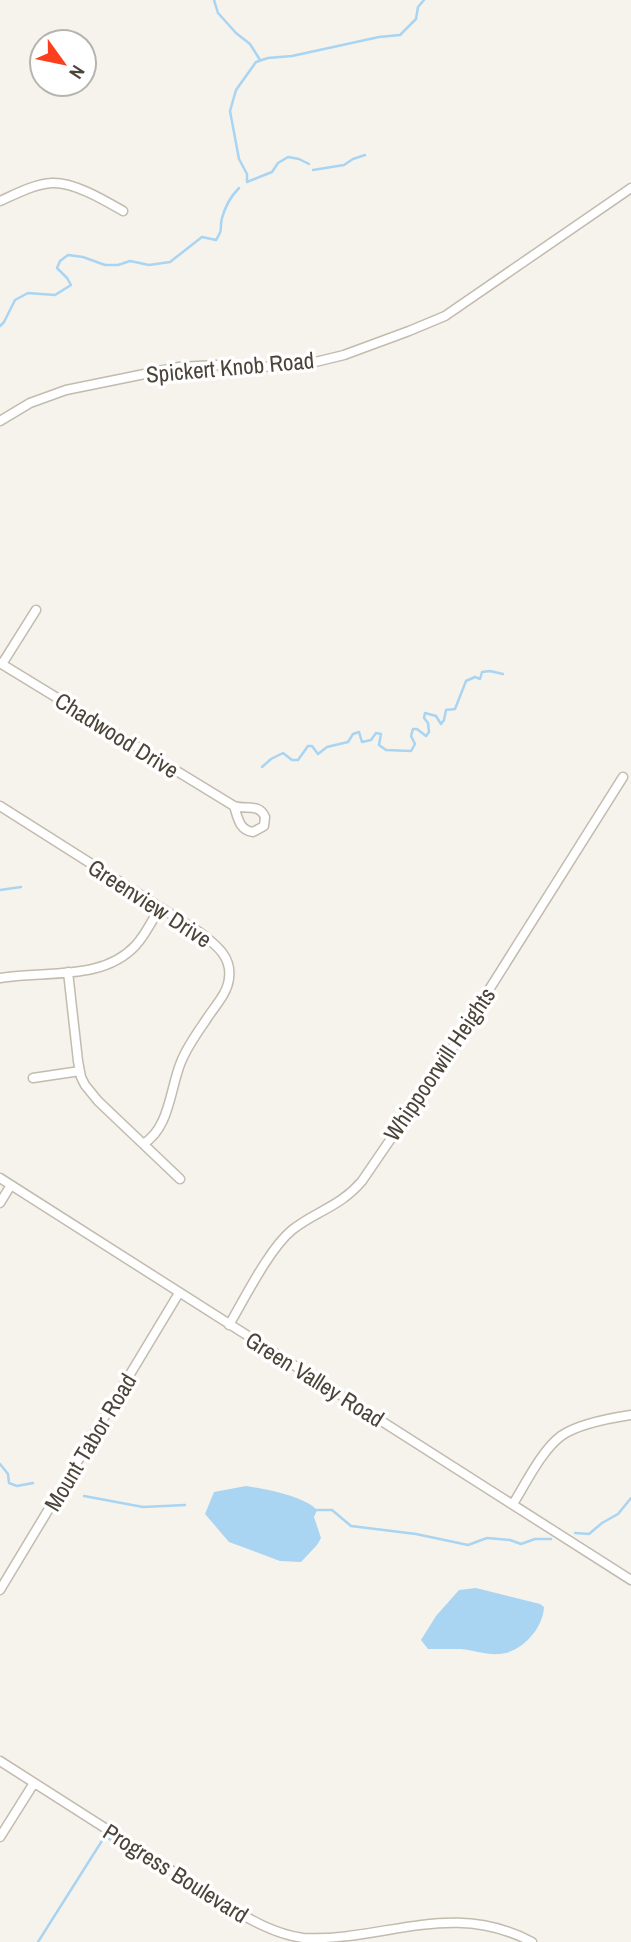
<svg xmlns="http://www.w3.org/2000/svg" width="631" height="1942" font-family="'Archivo Narrow',sans-serif">
<rect width="100%" height="100%" fill="#f6f3ec"/>
<path fill="#a9d4f2" d="M246,1486c19,3 58,10 71,24l-3,7 7,21 -4,7 -16,17 -21,-1 -51,-19 -24,-28 9,-22z
M476,1588l64,16 4,3c-1,22 -23,46 -45,47 -13,1 -26,-4 -38,-5 -11,0 -22,0 -33,0l-7,-9 15,-24 23,-26z"/>
<g fill="none" stroke-linecap="round" stroke-linejoin="round">
<path stroke="#a9d4f2" stroke-width="2.5" d="M214,0l4,13 18,20 14,11 10,16
M309,164l-10,-5 -11,-2 -10,6 -6,9 -25,10v-8l-8,-15 -9,-48 6,-21 20,-28 12,-4 24,-2 87,-19 21,-2 16,-16 2,-12 6,-7
M313,170l31,-5 9,-6 12,-4
M0,326l4,-4 11,-22 13,-7 27,2 16,-10 -4,-7 -10,-10 3,-7 8,-6 15,2 22,8h13l12,-4 19,4 21,-3 32,-25 14,3c8,-13 3,-10 6,-22 3,-11 9,-22 17,-30
M262,767l9,-8 12,-6 9,7h6l10,-14h4l6,8 9,-7 21,-5 5,-8 6,-2 3,10 9,-2 5,-7 5,1 -2,11 7,5 25,1 4,-7 -4,-8 2,-7h4l9,7 3,-4 -1,-9 -4,-5 1,-5 11,3 5,8 3,-4 2,-10 9,-1 11,-28 9,-4 5,2 2,-7 8,-1 13,3
M0,890l21,-3
M0,1464l8,10 1,9 8,3 16,-3
M84,1496l59,11 42,-2
M316,1510h16l19,16 65,8 52,11 19,-7 23,2 11,4 14,-5h16
M575,1533l14,1 13,-11 16,-9 13,-16
M38,1942l67,-106 30,19"/>
<defs>
<path id="minor" d="M0,201c16,-7 34,-17 52,-18 22,-1 52,17 71,28
M0,421l30,-18 36,-13 113,-23 37,-2 61,2 30,-3 37,-9 65,-24 36,-15 186,-128
M0,663l234,143
M2,664l34,-54
M0,806l202,128c14,11 30,23 27,44 -1,15 -15,29 -23,42 -9,13 -19,27 -25,42 -11,26 -11,66 -38,82
M234,806c12,4 25,-3 31,11l-1,9 -11,6c-14,-2 -15,-14 -19,-26z
M68,972l10,89 3,16 4,8 13,16 82,78
M0,978c45,-8 102,4 136,-33 10,-11 16,-25 24,-37
M33,1078l47,-7
M0,1178l631,402
M0,1203l11,-18
M229,1325c16,-27 40,-76 63,-95 24,-19 48,-23 70,-49l84,-123 177,-281
M513,1504c13,-21 29,-54 48,-68 17,-12 50,-18 70,-21
M0,1590l179,-297
M0,1761l224,143c25,15 50,30 79,34 81,4 148,-39 229,4
M0,1837l34,-54"/>
</defs>
<use href="#minor" stroke="#c2bbae" stroke-width="11"/>
<use href="#minor" stroke="#fff" stroke-width="8"/>
</g>
<g text-anchor="middle" dominant-baseline="central" stroke-width="7" stroke-linejoin="round" paint-order="stroke">
<g font-size="23" fill="#4b4439" stroke="#fff">
<text transform="translate(230 367) rotate(-5)">Spickert Knob Road</text>
<text transform="translate(117 735) rotate(32)">Chadwood Drive</text>
<text transform="translate(150 903) rotate(33)">Greenview Drive</text>
<text transform="translate(439 1064) rotate(-56)">Whippoorwill Heights</text>
<text transform="translate(315 1379) rotate(32)">Green Valley Road</text>
<text transform="translate(90 1442) rotate(-59)">Mount Tabor Road</text>
<text transform="translate(176 1873) rotate(32)">Progress Boulevard</text>
</g>
</g>
<g transform="translate(63 63) rotate(123)"><circle r="33" fill="#ffffff" stroke="#b7b4b0" stroke-width="2"/>
<path d="M0-5L12 26L0 18L-12 26Z" fill="#fc3f1d"/>
<text y="-10" font-size="19" font-weight="bold" text-anchor="middle" fill="#4b4439">N</text>
</g>
</svg>
